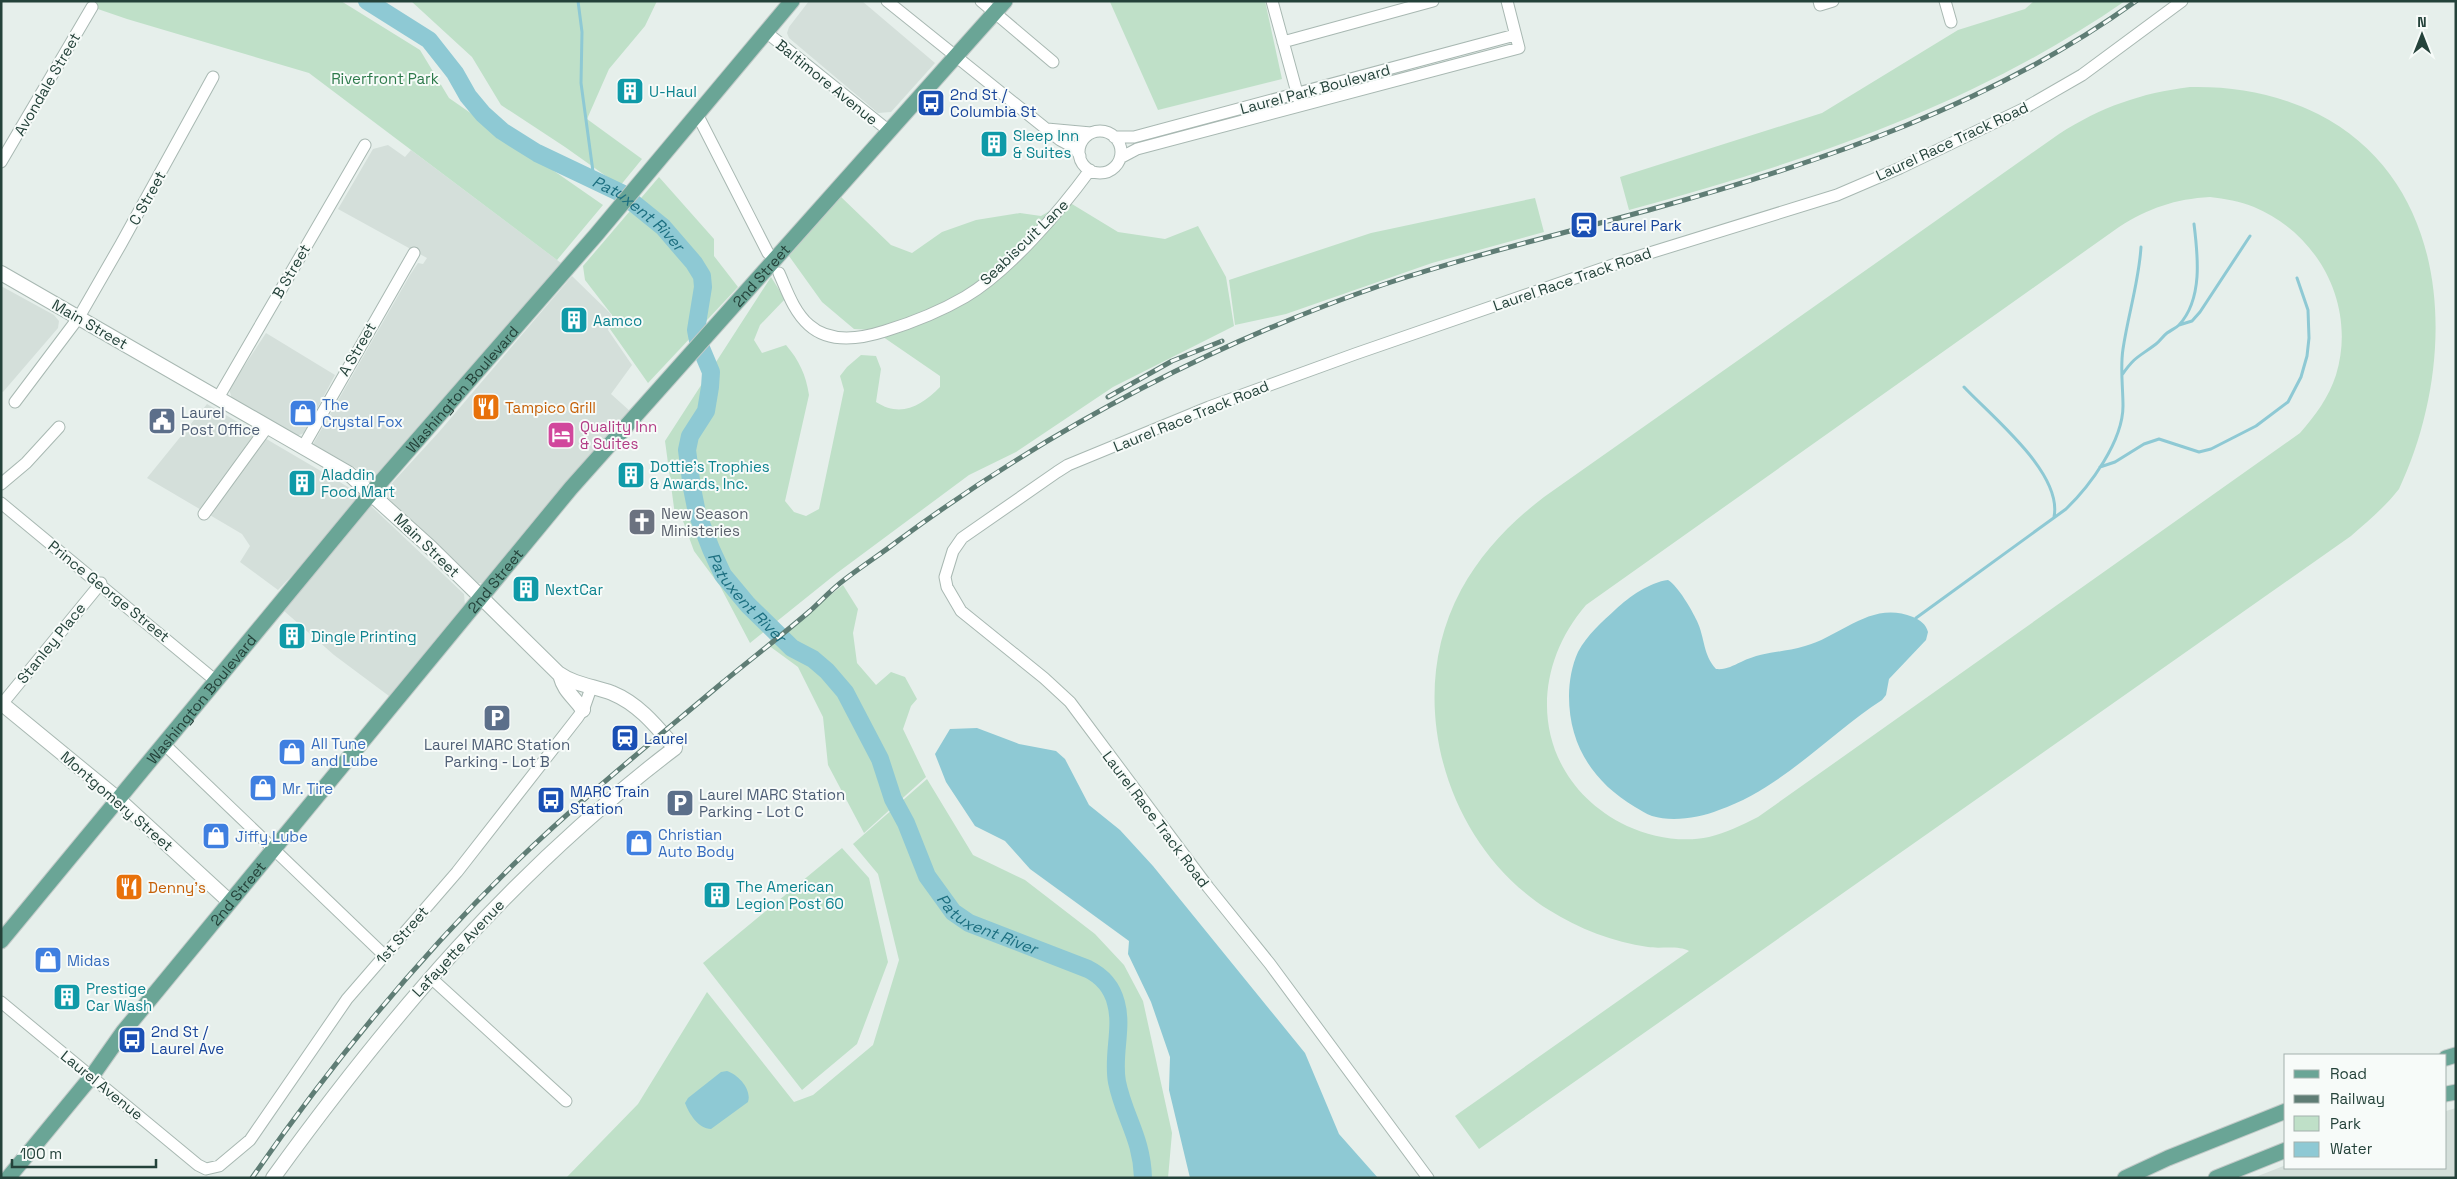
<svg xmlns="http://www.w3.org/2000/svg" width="2457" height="1179" font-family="'Space Grotesk',sans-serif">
<rect width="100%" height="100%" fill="#e6efeb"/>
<path fill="#d4dfda" d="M809,1h53l73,62 -44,49 -13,1 -89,-75 -2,-5 2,-6z
M388,145l17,12 6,-7 150,113 -186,216 -62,-35 97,-169 8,-12 5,1 4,-6 -89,-49 35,-60z
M572,276l39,38 -3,16 24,35 -21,29 20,18 -145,171h-8l-68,-62 -27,-28 56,-61z
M1,286l53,29 5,6 -1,7 -55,64 -2,-1z
M266,333l69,42 -31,58 -7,3 -65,-37 -3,-10z
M207,404l153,90 -2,5 -35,44 -45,47 -38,-28 10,-16 -8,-12 -95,-56z
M371,506l93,88 1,11 -76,91 -55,-41 -51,-45z
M2456,1108v70h-203l33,-13v3h160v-57z"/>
<path fill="#bfe0c8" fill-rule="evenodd" d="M87,1h254l79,49 29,48 154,107 -46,55 -248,-187 -182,-54 -35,-12z
M411,1h246l-12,25 -36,43 -22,50 55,40 -22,27 -55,-39 -64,-42 -29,-48z
M1265,1l17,78 -124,31 -48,-108z
M2034,1h91c-152,105 -320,161 -496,209l-9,-33 202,-64 136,-83 67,-21z
M2190,87c45,-1 88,7 128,27 139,71 139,252 81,375 -14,18 -31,32 -48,47l-872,613 -24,-33 234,-165c-10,-6 -29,-2 -41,-4 -35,-5 -69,-18 -99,-37 -103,-64 -147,-211 -88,-320 21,-38 49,-67 83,-93l515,-363c42,-27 82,-41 131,-47zM2210,197c15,2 30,4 44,10 65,27 103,99 82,168 -7,22 -21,41 -36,58l-542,384c-16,8 -32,16 -49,20 -27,6 -58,0 -82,-11 -91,-44 -104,-148 -41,-221l533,-378c30,-19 56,-28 91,-30z
M659,177l55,62v17l24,31 -90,96 -38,-54 2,-14 -27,-35 -2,-14z
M840,196l51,49 21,8 30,-21 34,-12 44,-7 21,3 26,-15 51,31 47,7 33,-13 28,51 8,49 -121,61 -97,65 -47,23 -132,98 -87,70 -30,-57 -26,-35 -11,-30 -8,-6 -10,-74 106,-164 14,22 -25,26 -6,15 8,13 24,-8c13,15 20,30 23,50l-24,106 9,11 12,4 13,-7 25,-119 -4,-14 7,-9 14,-12 15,1 5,13 -5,33c25,16 45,4 64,-15v-11l-67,-46 -19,-1 -32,-27 -33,-46z
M1535,198l9,34 -112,31 -146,51 -51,11 -6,-45 142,-47z
M843,585l15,24 -5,24 4,30 19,22 15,-13 14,5 12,22 -6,7 -8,23 23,48 -62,56 -36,-68 -5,-48 -25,-50 -30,-22z
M927,779l46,76 52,25 70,54 29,31 19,36 29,132 -4,45h-602l72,-74 69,-112 87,110 19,-7 60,-50 26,-85 -21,-86 -25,-30z
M842,848l27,30 19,84 -31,82 -55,46 -99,-127z"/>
<path fill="#8ec9d4" d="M1668,580c10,6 24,30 29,41 8,17 6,34 19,48 10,1 16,-3 25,-7 23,-11 41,-9 64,-16 37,-10 66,-46 108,-29 7,3 13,7 15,15l-2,8 -37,39 -3,16 -4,5c-55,36 -100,88 -163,110 -20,8 -47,12 -67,6 -6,-2 -11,-6 -17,-9 -42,-25 -66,-62 -66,-111 0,-15 3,-31 9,-44 9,-17 24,-30 38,-43 13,-12 34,-27 52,-29z
M977,728l42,16 37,7 9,8 24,46 31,25 33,36 152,187 34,81 39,44h-188l-21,-88 1,-33 -19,-55 -23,-48 1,-13 -99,-72 -25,-28 -30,-15 -29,-44 -11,-28 15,-25z
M727,1071c12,4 25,19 21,31l-37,27c-12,0 -22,-15 -26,-26l3,-5 33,-26z"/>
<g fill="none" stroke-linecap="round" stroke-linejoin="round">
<path stroke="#8ec9d4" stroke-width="3" d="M578,1l4,31 -1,51 13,96
M2179,325l13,-4 8,-9 50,-76
M2122,375c13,-19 17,-18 34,-31 4,-3 7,-8 11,-11 4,-3 9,-5 12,-8 24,-26 19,-69 15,-101
M1964,387c28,30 99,86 90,130
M2100,467l15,-5 29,-18 15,-5 40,13 12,-3 45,-23 32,-24 13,-25 6,-21 2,-18 -1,-28 -11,-32
M1916,618l150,-109c24,-23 57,-68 57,-103 0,-19 -3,-38 0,-57 5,-34 16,-68 18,-102"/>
<path stroke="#8ec9d4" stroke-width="18" id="s1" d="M367,1l62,39 26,33 13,23 15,18 19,17 35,22 84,40 42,34 31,36 8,13 1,11 -7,43 2,11 13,31 -1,15 -4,24 -16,25 -3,14 5,38 5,25 14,36 12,26 25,30 44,43 21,11 14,12 18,21 35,67 13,40 13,24 21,53 26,36 16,11 119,46c14,7 24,18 28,34 7,25 -4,53 1,79 7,35 25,56 26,96"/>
<defs>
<path id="minor" d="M887,1l173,139 15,8 5,8
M981,1l72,61
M1272,1l27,99
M1819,1l1,4 13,-4
M1945,1l6,21
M766,32l123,99
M1283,42l150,-41
M697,114l71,139
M1047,129l44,4
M1079 152a21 21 0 1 1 42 0a21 21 0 1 1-42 0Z
M1114,137h20l381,-102
M1120,158l17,-9 382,-101 -12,-47
M1,162l91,-155
M779,273c8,18 15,39 30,52 21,19 51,14 76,6 26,-8 56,-20 80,-34 44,-26 95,-86 125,-127
M218,398l147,-253
M15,402l64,-85 42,-73 92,-167
M303,447l111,-194
M1,484l25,-21 33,-36
M1,503l215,178
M204,514l64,-88
M2,704l99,-121
M164,744l220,211
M430,977l136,124
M1,1002l197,163 8,4 13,-3 31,-26 97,-141 110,-127 121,-155 6,-9 7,-20
M1428,1178l-158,-214 -62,-77 -138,-185 -26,-24 -83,-67 -14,-24 -2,-10 8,-26 9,-13 95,-66 11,-7 141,-58 146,-53 272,-94 210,-65 63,-27 123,-59 59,-34 100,-74"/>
<path id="tertiary" d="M1,273l347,200 83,75 127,125c17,12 35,13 54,20 27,11 45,34 63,55 -161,122 -284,267 -402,430
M560,675c5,18 13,20 23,35
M1,703l117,96 112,103"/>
<g id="primary">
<path id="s2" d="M1,941l371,-449 224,-257 196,-234"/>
<path d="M2446,1058l10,-3"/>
<path d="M2446,1094l10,-2"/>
<path id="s3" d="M8,1178l84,-102 31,-44 448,-544 434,-487"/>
<path d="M2125,1178l43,-20 118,-47"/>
<path d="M2216,1178l70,-28"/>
</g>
</defs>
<use href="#minor" stroke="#a8b8b2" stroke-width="13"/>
<use href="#tertiary" stroke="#a8b8b2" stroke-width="16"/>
<use href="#primary" stroke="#c2cac8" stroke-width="17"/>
<use href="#minor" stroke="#fff" stroke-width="11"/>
<use href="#tertiary" stroke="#fff" stroke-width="14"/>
<use href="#primary" stroke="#6aa596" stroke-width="15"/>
<defs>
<path id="rail" d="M1108,397l64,-36 50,-20
M252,1178c78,-113 165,-219 263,-315 66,-64 137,-121 207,-180 29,-24 59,-47 88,-72 11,-10 22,-22 34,-31 18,-14 37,-26 55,-40 148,-109 309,-195 483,-255 90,-30 183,-52 274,-77 169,-47 337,-104 480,-207"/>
</defs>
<use href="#rail" stroke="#5f7d75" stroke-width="5"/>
<use href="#rail" stroke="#f7fbf9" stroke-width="3" stroke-dasharray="9" stroke-linecap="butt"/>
</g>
<defs>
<symbol id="building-square" viewBox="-11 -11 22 22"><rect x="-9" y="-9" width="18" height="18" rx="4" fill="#0f9aa8" stroke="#f7fbf9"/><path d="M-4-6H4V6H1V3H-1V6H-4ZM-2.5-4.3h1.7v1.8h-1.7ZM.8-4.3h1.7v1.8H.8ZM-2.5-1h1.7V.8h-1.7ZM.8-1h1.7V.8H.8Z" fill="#fff"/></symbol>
<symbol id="bus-square" viewBox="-11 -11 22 22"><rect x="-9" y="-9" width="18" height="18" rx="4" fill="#1a4fb4" stroke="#f7fbf9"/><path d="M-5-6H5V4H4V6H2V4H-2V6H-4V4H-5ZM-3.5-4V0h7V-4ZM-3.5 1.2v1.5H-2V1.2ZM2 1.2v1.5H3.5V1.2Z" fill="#fff"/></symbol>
<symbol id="station-square" viewBox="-11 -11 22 22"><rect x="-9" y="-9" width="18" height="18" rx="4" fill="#1a4fb4" stroke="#f7fbf9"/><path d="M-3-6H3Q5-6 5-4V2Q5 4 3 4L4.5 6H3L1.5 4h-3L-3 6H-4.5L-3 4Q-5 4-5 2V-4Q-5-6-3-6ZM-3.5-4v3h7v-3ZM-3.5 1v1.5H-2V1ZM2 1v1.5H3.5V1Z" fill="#fff"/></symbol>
<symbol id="restaurant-square" viewBox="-11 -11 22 22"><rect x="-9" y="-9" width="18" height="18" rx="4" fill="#e8710a" stroke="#f7fbf9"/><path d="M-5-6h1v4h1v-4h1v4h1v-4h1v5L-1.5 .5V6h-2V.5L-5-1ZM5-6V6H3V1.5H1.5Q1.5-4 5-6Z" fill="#fff"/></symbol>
<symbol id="shop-square" viewBox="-11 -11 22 22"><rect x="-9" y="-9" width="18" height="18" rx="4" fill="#3f7fe0" stroke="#f7fbf9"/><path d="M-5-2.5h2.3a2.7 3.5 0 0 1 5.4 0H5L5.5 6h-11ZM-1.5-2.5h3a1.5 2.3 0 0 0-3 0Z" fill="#fff"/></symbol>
<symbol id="civic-square" viewBox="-11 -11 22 22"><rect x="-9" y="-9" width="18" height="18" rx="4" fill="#5c6f8a" stroke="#f7fbf9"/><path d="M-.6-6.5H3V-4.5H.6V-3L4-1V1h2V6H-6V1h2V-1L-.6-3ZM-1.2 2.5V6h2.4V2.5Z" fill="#fff"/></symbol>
<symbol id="hotel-square" viewBox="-11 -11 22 22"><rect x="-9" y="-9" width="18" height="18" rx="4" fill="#d1479c" stroke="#f7fbf9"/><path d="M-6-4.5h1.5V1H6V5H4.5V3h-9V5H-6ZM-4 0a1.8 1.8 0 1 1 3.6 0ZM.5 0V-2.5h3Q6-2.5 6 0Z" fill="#fff"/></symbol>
<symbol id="church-square" viewBox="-11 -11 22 22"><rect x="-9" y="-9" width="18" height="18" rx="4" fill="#6b7280" stroke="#f7fbf9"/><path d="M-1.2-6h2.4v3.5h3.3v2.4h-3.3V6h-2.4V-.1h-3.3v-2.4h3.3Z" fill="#fff"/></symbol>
<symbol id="parking-square" viewBox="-11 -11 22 22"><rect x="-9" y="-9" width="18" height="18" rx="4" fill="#5c6f8a" stroke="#f7fbf9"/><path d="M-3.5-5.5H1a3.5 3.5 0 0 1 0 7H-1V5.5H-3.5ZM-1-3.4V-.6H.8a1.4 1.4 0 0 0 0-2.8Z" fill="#fff"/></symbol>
</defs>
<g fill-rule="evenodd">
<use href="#building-square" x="614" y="75" width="32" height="32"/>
<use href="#bus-square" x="915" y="87" width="32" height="32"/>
<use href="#building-square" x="978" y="128" width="32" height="32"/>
<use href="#station-square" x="1568" y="209" width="32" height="32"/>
<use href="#building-square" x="558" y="304" width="32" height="32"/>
<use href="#restaurant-square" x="470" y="391" width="32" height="32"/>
<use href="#shop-square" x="287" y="397" width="32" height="32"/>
<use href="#civic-square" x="146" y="405" width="32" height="32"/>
<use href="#hotel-square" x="545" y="419" width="32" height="32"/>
<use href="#building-square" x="615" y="459" width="32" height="32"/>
<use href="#building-square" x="286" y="467" width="32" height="32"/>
<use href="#church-square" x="626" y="506" width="32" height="32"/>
<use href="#building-square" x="510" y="573" width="32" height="32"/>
<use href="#building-square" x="276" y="620" width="32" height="32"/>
<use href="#parking-square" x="481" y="702" width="32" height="32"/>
<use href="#station-square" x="609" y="722" width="32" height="32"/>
<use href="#shop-square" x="276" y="736" width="32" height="32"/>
<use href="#shop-square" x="247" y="772" width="32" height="32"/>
<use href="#bus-square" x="535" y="784" width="32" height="32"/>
<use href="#parking-square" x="664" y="787" width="32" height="32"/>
<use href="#shop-square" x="200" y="820" width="32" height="32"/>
<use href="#shop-square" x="623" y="827" width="32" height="32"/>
<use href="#restaurant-square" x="113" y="871" width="32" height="32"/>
<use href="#building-square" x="701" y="879" width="32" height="32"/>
<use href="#shop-square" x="32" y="944" width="32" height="32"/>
<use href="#building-square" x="51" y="981" width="32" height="32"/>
<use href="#bus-square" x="116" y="1024" width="32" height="32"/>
</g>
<g text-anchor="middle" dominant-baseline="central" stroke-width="4" stroke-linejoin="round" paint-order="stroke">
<g font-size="15" fill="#2d7a4b" stroke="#f7fbf9">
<text x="385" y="78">Riverfront Park</text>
</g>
<g font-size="15" fill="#24423a" stroke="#f7fbf9">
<text transform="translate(827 82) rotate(39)">Baltimore Avenue</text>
<text transform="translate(47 84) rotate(-60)">Avondale Street</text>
<text transform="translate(1315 89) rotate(-15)">Laurel Park Boulevard</text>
<text transform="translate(1952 141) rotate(-25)">Laurel Race Track Road</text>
<text transform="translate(147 198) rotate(-61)">C Street</text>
<text transform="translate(1024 242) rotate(-44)">Seabiscuit Lane</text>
<text transform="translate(291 271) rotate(-60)">B Street</text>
<text stroke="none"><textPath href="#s3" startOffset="1176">2nd Street</textPath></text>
<text transform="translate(1572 279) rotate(-19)">Laurel Race Track Road</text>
<text transform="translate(90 324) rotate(30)">Main Street</text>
<text transform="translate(357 349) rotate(-60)">A Street</text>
<text stroke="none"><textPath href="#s2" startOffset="719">Washington Boulevard</textPath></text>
<text transform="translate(1191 416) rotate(-22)">Laurel Race Track Road</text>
<text transform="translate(427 545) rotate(44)">Main Street</text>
<text stroke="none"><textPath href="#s3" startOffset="771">2nd Street</textPath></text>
<text transform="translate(109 591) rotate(39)">Prince George Street</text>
<text transform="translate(51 643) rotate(-51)">Stanley Place</text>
<text stroke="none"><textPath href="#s2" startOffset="314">Washington Boulevard</textPath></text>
<text transform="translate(117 801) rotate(41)">Montgomery Street</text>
<text transform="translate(1156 819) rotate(53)">Laurel Race Track Road</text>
<text stroke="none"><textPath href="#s3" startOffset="366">2nd Street</textPath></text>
<text transform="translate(402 935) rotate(-49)">1st Street</text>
<text transform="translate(458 948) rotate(-47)">Lafayette Avenue</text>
<text transform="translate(102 1085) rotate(39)">Laurel Avenue</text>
</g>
<g font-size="15" fill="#0d838f" stroke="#f7fbf9" text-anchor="start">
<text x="649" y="91">U-Haul</text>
<text x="1013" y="135">Sleep Inn<tspan x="1013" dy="17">&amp; Suites</tspan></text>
<text x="593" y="320">Aamco</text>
<text x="650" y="466">Dottie’s Trophies<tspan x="650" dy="17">&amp; Awards, Inc.</tspan></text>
<text x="321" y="474">Aladdin<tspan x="321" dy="17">Food Mart</tspan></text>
<text x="545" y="589">NextCar</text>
<text x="311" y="636">Dingle Printing</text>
<text x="736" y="886">The American<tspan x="736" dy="17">Legion Post 60</tspan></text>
<text x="86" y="988">Prestige<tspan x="86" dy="17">Car Wash</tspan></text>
</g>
<g font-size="15" fill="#164399" stroke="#f7fbf9" text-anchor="start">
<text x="950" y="94">2nd St /<tspan x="950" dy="17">Columbia St</tspan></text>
<text x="1603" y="225">Laurel Park</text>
<text x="644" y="738">Laurel</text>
<text x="570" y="791">MARC Train<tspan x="570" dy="17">Station</tspan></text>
<text x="151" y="1031">2nd St /<tspan x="151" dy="17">Laurel Ave</tspan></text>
</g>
<g font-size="15" fill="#366cbe" stroke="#f7fbf9" text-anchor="start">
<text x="322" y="404">The<tspan x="322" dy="17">Crystal Fox</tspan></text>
<text x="311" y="743">All Tune<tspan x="311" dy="17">and Lube</tspan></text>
<text x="282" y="788">Mr. Tire</text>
<text x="658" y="834">Christian<tspan x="658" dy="17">Auto Body</tspan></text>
<text x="235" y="836">Jiffy Lube</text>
<text x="67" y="960">Midas</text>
</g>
<g font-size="15" fill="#c56008" stroke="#f7fbf9" text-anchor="start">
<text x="505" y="407">Tampico Grill</text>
<text x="148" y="887">Denny's</text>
</g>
<g font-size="15" fill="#4e5e75" stroke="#f7fbf9" text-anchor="start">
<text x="181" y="412">Laurel<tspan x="181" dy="17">Post Office</tspan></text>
<text x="497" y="744" text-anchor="middle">Laurel MARC Station<tspan x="497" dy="17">Parking - Lot B</tspan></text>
<text x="699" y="794">Laurel MARC Station<tspan x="699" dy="17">Parking - Lot C</tspan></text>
</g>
<g font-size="15" fill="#b23c85" stroke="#f7fbf9" text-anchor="start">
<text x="580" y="426">Quality Inn<tspan x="580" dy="17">&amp; Suites</tspan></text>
</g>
<g font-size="15" fill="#5b616d" stroke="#f7fbf9" text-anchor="start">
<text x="661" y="513">New Season<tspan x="661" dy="17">Ministeries</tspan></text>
</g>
<g font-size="16" font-style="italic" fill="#1c6f80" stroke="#f7fbf9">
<text stroke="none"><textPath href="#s1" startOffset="351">Patuxent River</textPath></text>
<text stroke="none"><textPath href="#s1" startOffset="788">Patuxent River</textPath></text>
<text stroke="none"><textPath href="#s1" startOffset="1208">Patuxent River</textPath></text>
</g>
</g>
<rect width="2457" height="1179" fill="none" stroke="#24423a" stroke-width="5"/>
<rect x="2284" y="1054" width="162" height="115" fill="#f7fbf9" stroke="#a3b1ad"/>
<rect x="2294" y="1070" width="25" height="8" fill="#6aa596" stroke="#a3b1ad"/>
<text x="2330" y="1079" font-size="15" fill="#24423a">Road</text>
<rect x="2294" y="1095" width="25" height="8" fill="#5f7d75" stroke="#a3b1ad"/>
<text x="2330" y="1104" font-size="15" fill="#24423a">Railway</text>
<rect x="2294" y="1116" width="25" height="15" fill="#bfe0c8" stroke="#a3b1ad"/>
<text x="2330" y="1129" font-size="15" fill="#24423a">Park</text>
<rect x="2294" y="1142" width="25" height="15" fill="#8ec9d4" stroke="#a3b1ad"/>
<text x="2330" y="1154" font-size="15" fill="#24423a">Water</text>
<g transform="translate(2422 35)" stroke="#f7fbf9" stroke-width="4" paint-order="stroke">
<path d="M0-4L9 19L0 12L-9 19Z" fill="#24423a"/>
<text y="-8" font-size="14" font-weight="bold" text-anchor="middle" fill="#24423a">N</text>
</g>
<path d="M12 1159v8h144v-8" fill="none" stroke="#24423a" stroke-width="2.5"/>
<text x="20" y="1159" font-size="15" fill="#24423a" stroke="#f7fbf9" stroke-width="4" paint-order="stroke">100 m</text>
</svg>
